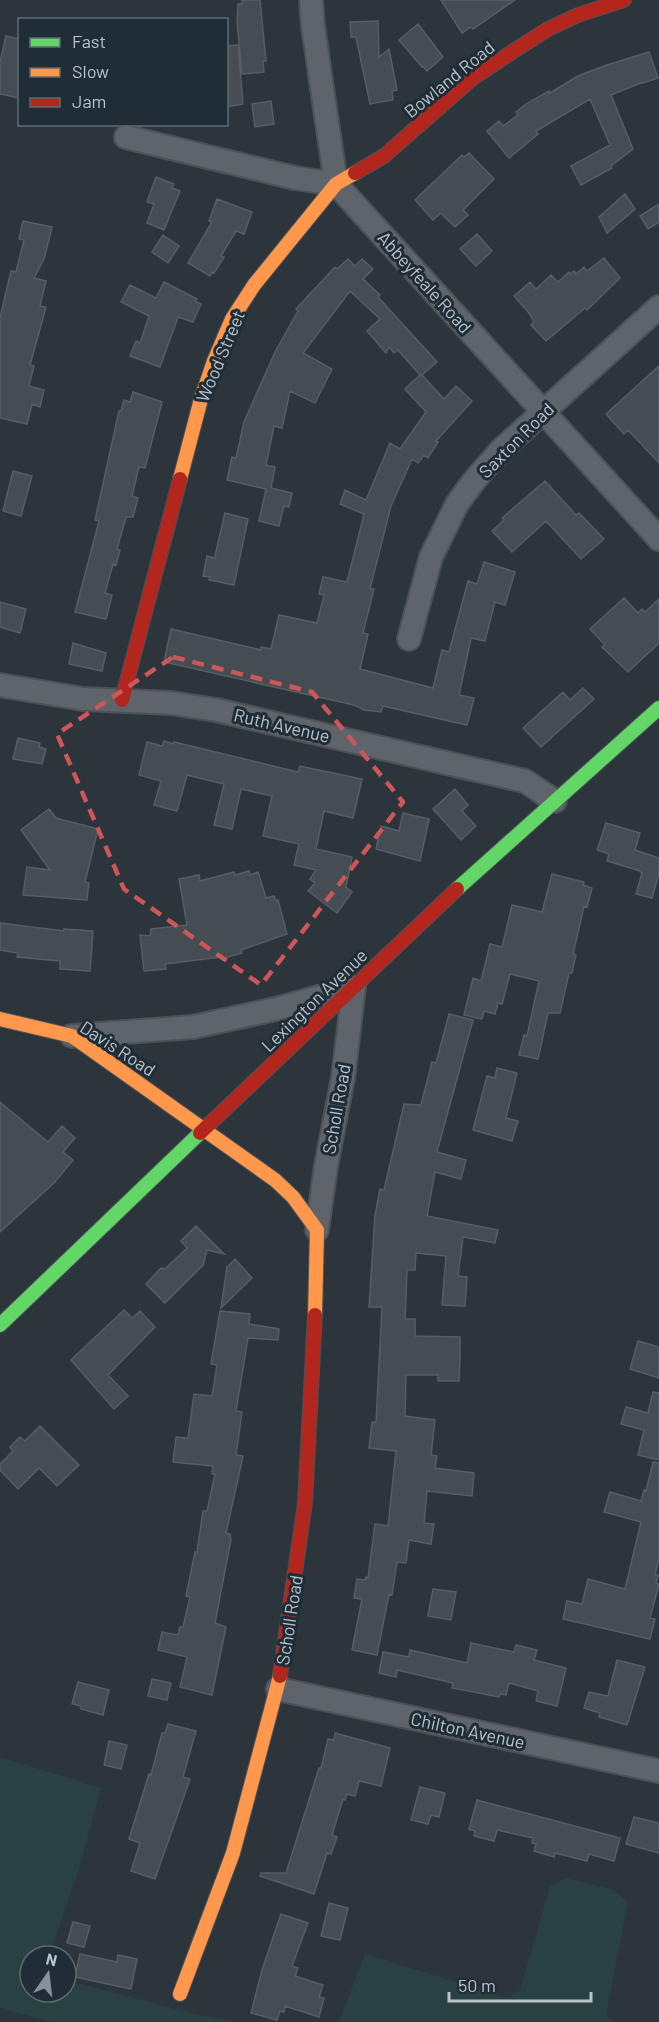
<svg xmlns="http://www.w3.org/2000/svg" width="659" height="2022" font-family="Barlow,sans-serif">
<rect width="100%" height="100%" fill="#2d353c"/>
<path fill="#2a4142" d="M0,1757l101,31 -21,78 -31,90h-19v36h36v-12l124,33 45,9h-182l-53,-14z
M565,1878l49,12 14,12 -22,113 6,7h-273l26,-68 143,44 12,-8 30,-103z"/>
<path fill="#454c52" stroke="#565d63" stroke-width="1.5" d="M242,0h18l6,61h-3l1,11 -22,2 -5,-52 1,-18h4z
M441,0h74l-42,29 -2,-2 -9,6z
M378,21l1,36 10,-8 8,41 -5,1 1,9 -23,4 -14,-67h-5l-1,-15z
M418,24l25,33 -16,14 -4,-5 -1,1 -23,-27z
M6,36l14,3v59l-20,-4v-32z
M238,45l5,59 -17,3v-61z
M649,52l9,26 -15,5v-1l-32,13 22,54 -22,17 1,2 -31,17 -10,-19 39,-21 -20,-46 -54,32 2,3 -29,24 -22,-27 12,-10 4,5 15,-11 -2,-3 10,-8 23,-13 1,2 28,-17 26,-10z
M271,101l3,23 -19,3 -3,-23z
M469,153l25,26 -31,31 5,5 -13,12 -14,-14 -8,7 -18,-20 47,-45 2,2z
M156,177l18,7 -2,4 8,3 -16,39 -17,-7 7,-19 -7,-2z
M625,194l10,15 -28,24 -8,-16z
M217,199l35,13 -8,22 -8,-3 -15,25 3,1 -10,16 -2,-1 -2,4 -22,-13 24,-41 -3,-1z
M659,204v18l-11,7 -8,-13z
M23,221l29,6 -8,32 -10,19 12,3 -6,25 6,1 -16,58 4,1 -5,20 15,4 -4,17 -8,-3 -5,20 -27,-6v-100l11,-47 5,1 8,-32 -5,-1z
M477,234l15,17 -16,15 -16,-17z
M163,235l16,11 -11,17 -16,-11z
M604,258l16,20 -33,32 -2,-2 -39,33 -15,-16 3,-3 -5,-9 -15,-17 16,-14 6,7 15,-14 7,7 11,-10 2,2 3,-3 2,3 8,-7 3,4z
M348,259l7,7 7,-7 11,10 -10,10 17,16 -2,2 59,65 -15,13 22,24 12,-13 16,15 -36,40 2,1 -10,16 -4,-3 -6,8 -6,-4 -21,47 -21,83h4l-11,44 5,1 -8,35 73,19 9,-38 7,2 19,-71 9,3 7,-22 31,10 -10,33 -10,-3 -10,39 -14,-3 -12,57 15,3 -7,27 -84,-19 -2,6 -17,-2 -10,-5 -190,-43 7,-33 90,21v-3l10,2 8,-34 38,8 7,-28 -5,-1 4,-17 24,5 17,-68 -24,-10 5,-14 21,10 24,-57 10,6 26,-37 -21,-23 15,-14 -22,-25 -4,3 -5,-6 -3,6 -19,-22 13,-12 -30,-28 -47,62 29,16 -17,34 -25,-12 -8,37 -8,-2 -8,39 9,2 -4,21 21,5 -3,14 -5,-1 -5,20 -20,-5 7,-32 -39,-9 5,-23 4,1 8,-36 31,-70 23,-41 -2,-2 39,-42 2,2z
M164,282l33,17 -2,2 6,3 -8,18 -15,-5 -18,50 -30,-11 6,-15 4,2 9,-27 -28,-14 9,-17 26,13z
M659,366v97l-31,-33 -4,4 -18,-20z
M133,392l29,10 -17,66 -6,-1 -7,29 6,2 -5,19h-7l-9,32 3,1 -4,15 -3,-1 -8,29 7,2 -6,24 -31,-7 24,-91 -4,-1 24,-109h2l3,-11 6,2z
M13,471l19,5 -11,40 -18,-5z
M545,481l31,34 3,-2 25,26 -23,20 -35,-38 -34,31 -20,-21 12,-11 -2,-2z
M225,513l23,6 -14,66 -25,-5 1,-3 -7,-1 4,-20 7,2 1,-2z
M624,598l14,15 4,-4 3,3 14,-13v44l-31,29 -26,-25 3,-2 -15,-16z
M0,602l26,7 -6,24 -20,-6z
M73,643l33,10 -4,18 -33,-7z
M583,688l11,11 -53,48 -18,-19 40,-36 7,8z
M18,738l22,5 -1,4 7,2 -4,15 -29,-5z
M164,741l10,3v-2l124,30 2,-6 62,13 -9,39 -29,-7 -8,38 36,8 -6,30 6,5 -15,21 -29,-22 7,-8 -5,-4 6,-9 -22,-5 5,-21 -36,-8 9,-40 -31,-7 -9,40 -18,-4 10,-41 -37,-9 -10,36 -23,-6 7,-24 -22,-6 8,-33 15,4z
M455,789l13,16 -6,6 14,15 -15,14 -28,-31z
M49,809l7,9 42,11 -13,53 4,1 -2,17 -64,-5 4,-28 23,3 -29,-40z
M403,813l26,6 -9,42 -44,-12 5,-23 18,5z
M606,823l34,10 -5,17 24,8v15l-7,25 -16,-4 6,-21 -2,-2 -33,-10 2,-7 -12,-4z
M249,871l1,4 8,-3 8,26 8,-2 2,5 2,-1 9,34 -46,16 1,3 -21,6v-2l-56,7 1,5 -22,2 -4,-36 10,1 1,-7 36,-4 -8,-46 20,-4 1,6 34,-9 1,3z
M552,874l32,8 -1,3 9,3 -5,19 -3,-1 -11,48 3,1 -4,18h-3l-9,40h-12l-10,46 -19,-4 5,-20 3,1 12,-55 -29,-7 -8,30 -4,-1 -3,11 -11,-3 -2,8 -18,-4 9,-37 8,3 9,-37 12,3 10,-42 30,7z
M0,923l64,8v-2l29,2 -3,40 -30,-2v-8l-43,-4 1,-4 -18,-3z
M449,1014l24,6 -36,132 29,8 -5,19 -26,-7 -8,44 71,14 -3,13 -32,-6 -5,39 9,1 -2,29 -23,-1 4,-49 -30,-3 -1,17h-8l-2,49h10v17l45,1v19l-1,25h-21v-6h-32l-1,41 30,4 -4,35 6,1 -2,12 39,5 -2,23 -45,-5 -3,32 10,1 -3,20 -22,-4 -3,23 -9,-1 -5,33 -3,-1 -12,61 -25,-5 10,-51 -8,-1 3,-19 8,1 1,-3 2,1 7,-54 13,2 8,-75 -27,-3 3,-26h4l6,-115h-13l6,-92 5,-26 4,1 20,-86 17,1 11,-43 4,1z
M497,1068l20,5 -11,45 12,3 -6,20 -39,-11 14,-54 8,2z
M0,1102l48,40 14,-16 13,12 -12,14 10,8 -19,23 -54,49z
M196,1226l28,28 -17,-4 -4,15 -38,38 -19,-19 15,-16 4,1 22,-21 -6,-7z
M235,1259l17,19 -31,30 6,-41z
M124,1310l8,8 8,-7 15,16 -47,48 20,21 -14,13 -43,-49z
M220,1311l30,3 -1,10 30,5 -1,11 -30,-2 -12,73 6,1 -6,43 7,1 -17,77 4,1 1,5 -16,84 11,4 -14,68 -32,-8 7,-30 -29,-7 4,-18 16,3 2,-8h3l7,-30 -4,-1 9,-44h2l6,-41h4l8,-37h-3l1,-8 -40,-4 3,-25 12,1 6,-44 18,2 5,-31 -6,-1z
M638,1341l21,6v31l-29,-9z
M653,1392l6,1v67l-21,-5 6,-25 -23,-6 5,-17 22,6z
M40,1426l39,39 -22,21 -18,-18 -21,21 -18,-19v-6l13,-13 -3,-4 10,-10 5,4z
M653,1462l6,1v95l-4,17h3l-2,8 3,1 -9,34 5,1 -5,20 -87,-20 4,-18 15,3 6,-25 37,10 16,-67 -37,-10 6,-20 31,9 3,-11 2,1z
M433,1589l23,3 -5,28 -23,-4z
M471,1643l43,9 2,-7 21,5 -3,10 32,8 -9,38 -21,-5 2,-10 -29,-8 -3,12 -6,-1 -1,3 -47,-9 1,-5 -56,-13 -1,7 -17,-4 4,-21 26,5 1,-7 57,13z
M617,1660l28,7 -18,58 -28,-8 1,-4 -16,-5 5,-16 19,4z
M152,1679l19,4 -4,17 -19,-4z
M78,1682l31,8 -6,25 -22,-6v-3l-9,-2z
M168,1724l28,7 -13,46 7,2 -35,100 -24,-8 9,-28 -11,-4 20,-65 2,1 11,-42h3z
M335,1733l55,15 -9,38 -22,-5 -4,15 -8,-2 -2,6 -2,-1 -11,36 5,2 -6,17 -4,-1 -13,41 -54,-18 1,-3h25l33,-105h2l7,-29 6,1z
M109,1741l18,4 -6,24 -17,-4z
M420,1787l25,6 -6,24 -8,-2 -3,9 -17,-4z
M477,1800l143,38 -6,23 -25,-7 -2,7 -32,-8 -1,4 -20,-6 2,-7 -4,-1 1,-5 -36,-8 -3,11 -20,-5 1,-5 -6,-2z
M634,1817l25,6v30l-33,-9z
M329,1903l19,5 -8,32 -19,-4z
M281,1914l27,9 -16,43 6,2 -3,8 28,9 -4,12 5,1 -5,19 -34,-11 -1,6 -4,-1 -3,9 -26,-7 11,-43z
M73,1922l17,4 -6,21 -17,-4z
M80,1954l37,8 1,-7 19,4 -6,30 -56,-12z"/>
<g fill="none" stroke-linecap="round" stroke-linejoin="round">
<defs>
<path id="street" d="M311,0l2,26 23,158
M126,137l169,41 41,6 323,355
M409,639l22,-82 26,-53 16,-22 27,-31 159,-144
M0,685l83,14 88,4 45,7 309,71 30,20
M72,1036l121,-9 83,-18 78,-22 -11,91 -17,88 -9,64
M278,1689l381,82"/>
<path id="fast" d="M457,889l202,-181
M0,1325l200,-192"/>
<path id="slow" d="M180,479l21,-80 13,-38 18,-42 22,-34 82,-101 19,-11
M0,1019l72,17 203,144 18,17 24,33 -2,85
M180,1994l53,-141 47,-177"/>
<path id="jam" d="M355,173l29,-17 89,-78 39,-26 36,-23 30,-14 46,-15
M122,700l58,-221
M200,1133l257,-244
M280,1676l25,-173 10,-188"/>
</defs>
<use href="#street" stroke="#4c5156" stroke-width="26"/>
<use href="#fast" stroke="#4c5156" stroke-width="16"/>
<use href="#slow" stroke="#4c5156" stroke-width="16"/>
<use href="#jam" stroke="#4c5156" stroke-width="16"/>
<use href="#street" stroke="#5e646a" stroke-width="22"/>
<use href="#fast" stroke="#63d668" stroke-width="14"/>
<use href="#slow" stroke="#ff974d" stroke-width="14"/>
<use href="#jam" stroke="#b3261e" stroke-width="14"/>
</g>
<path fill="none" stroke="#cd5659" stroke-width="4.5" stroke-dasharray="12 8" stroke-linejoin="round" d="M173,657l139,35 91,110 -142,183 -137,-96 -67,-155z"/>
<g text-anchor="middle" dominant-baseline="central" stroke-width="6" stroke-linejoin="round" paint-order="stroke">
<g font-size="18" fill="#b9c3cc" stroke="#202d37">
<text transform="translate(449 79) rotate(-39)">Bowland Road</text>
<text transform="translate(425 282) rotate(48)">Abbeyfeale Road</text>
<text transform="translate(220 356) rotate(-67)">Wood Street</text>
<text transform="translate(516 440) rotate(-45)">Saxton Road</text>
<text transform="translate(282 725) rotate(13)">Ruth Avenue</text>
<text transform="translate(314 1000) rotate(-44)">Lexington Avenue</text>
<text transform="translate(118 1048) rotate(33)">Davis Road</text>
<text transform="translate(336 1109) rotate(-80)">Scholl Road</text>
<text transform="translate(289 1620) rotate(-81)">Scholl Road</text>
<text transform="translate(468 1730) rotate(12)">Chilton Avenue</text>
</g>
</g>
<rect x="18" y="18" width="210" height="108" fill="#202d37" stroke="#5d6973" stroke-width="1.5"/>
<rect x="30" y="38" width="30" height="9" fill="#63d668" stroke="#5d6973" stroke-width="1.5"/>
<text x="72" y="48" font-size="18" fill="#b9c3cc">Fast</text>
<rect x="30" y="68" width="30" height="9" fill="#ff974d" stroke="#5d6973" stroke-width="1.5"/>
<text x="72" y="78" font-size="18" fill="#b9c3cc">Slow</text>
<rect x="30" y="98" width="30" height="9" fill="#b3261e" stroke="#5d6973" stroke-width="1.5"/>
<text x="72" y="108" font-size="18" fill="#b9c3cc">Jam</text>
<g transform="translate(48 1974) rotate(14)"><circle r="28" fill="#202d37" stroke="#5d6973" stroke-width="1.5"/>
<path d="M0-4.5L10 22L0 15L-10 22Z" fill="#88919a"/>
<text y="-9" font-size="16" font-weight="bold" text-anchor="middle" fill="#b9c3cc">N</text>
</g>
<path d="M449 1992v9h142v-9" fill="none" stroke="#b9c3cc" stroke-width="3"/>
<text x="458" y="1992" font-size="18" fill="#b9c3cc" stroke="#202d37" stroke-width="4.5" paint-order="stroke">50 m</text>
</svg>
